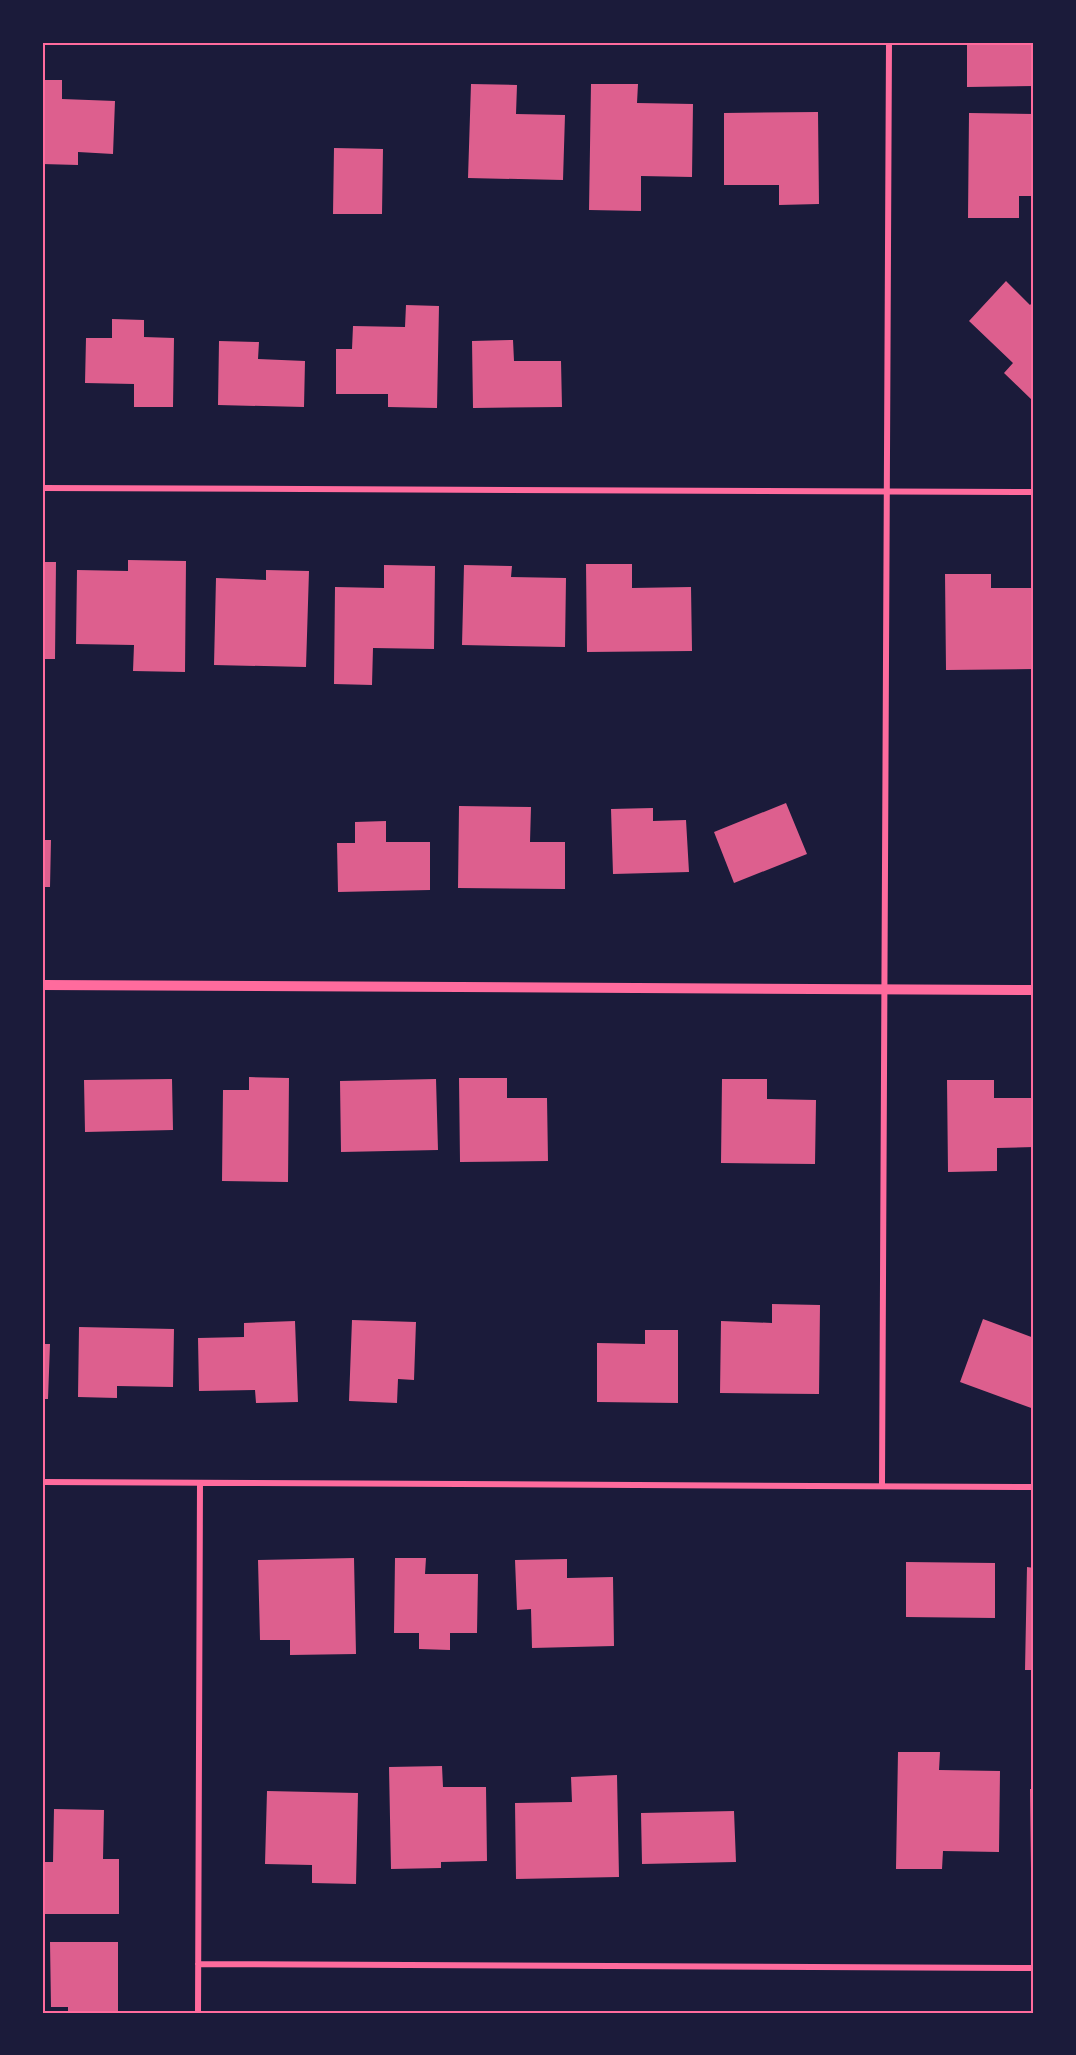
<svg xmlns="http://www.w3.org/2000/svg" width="1076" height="2055" font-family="'DM Sans',sans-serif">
<rect width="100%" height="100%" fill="#1b1b3a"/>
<path fill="#dd5f8e" d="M989,42h45v44l-67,1v-42h22z
M42,80h20v19l53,2 -2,53 -35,-2v13l-36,-1z
M471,84l46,1 -1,29 49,1 -2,65 -95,-2z
M591,84h47l-1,19 56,1 -1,73 -51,-1v35l-52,-1z
M818,112l1,92 -40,1v-20h-55v-72z
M969,113l65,1 -1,82h-14v22h-51z
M334,148l49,1 -1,65h-49z
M1006,281l24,24 4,-4v101l-30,-29 9,-10 -44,-42z
M406,305l33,1 -2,102 -49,-1v-13h-52v-45h16l1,-23 52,1z
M112,319l32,1v17l30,1 -1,69h-39v-23l-49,-1 1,-45h26z
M513,340l1,21h47l1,46 -89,1 -1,-67z
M219,341l40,1 -1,17 47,2 -1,46 -86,-2z
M128,560l58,1 -1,111 -52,-1 1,-26 -58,-1 1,-74 51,1z
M42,562h14l-1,97h-13z
M586,564h46v24l59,-1 1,64 -105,1z
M384,565l51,1 -1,83 -61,-1 -1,37 -38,-1 1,-97 49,1z
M464,565l48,1 -1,11 55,1 -1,69 -103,-2z
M266,570l43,1 -3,96 -92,-2 2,-87 50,2z
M945,574h46v14h43v81l-88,1z
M786,803l21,51 -73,29 -20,-51z
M459,806l72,1 -1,35h35v47l-107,-1z
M653,808v13l33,-1 3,52 -76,2 -2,-65z
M386,821v21h44v48l-92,2 -1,-49h18v-21z
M42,840h9l-1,47h-8z
M249,1077l40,1 -1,104 -66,-1 1,-91h26z
M459,1078h48v20h40l1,63 -88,1z
M172,1079l1,51 -88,2 -1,-52z
M436,1079l2,71 -97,2 -1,-71z
M722,1079h45v20l49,1 -1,64 -94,-1z
M947,1080h47v18h40v49l-37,1v23l-49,1z
M772,1304l48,1 -1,89 -99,-1 1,-72 51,2z
M983,1319l51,19v71l-74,-27z
M352,1320l64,2 -2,58 -16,-1 -1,24 -48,-2z
M295,1321l3,81 -42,1 -1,-13 -56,1 -1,-53 46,-1v-14z
M79,1327l95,2 -1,58 -56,-1v12l-39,-1z
M645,1330h33v73l-81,-1v-59l48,1z
M42,1344h8l-2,55h-6z
M354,1558l2,96 -66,1v-15h-30l-2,-80z
M395,1558h31l-1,16h53l-1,59h-27v17l-31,-1v-16h-25z
M567,1559v19l46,-1 1,69 -82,2 -1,-39 -14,1 -2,-50z
M906,1562l89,1v55l-89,-1z
M1027,1567l7,1v102h-9z
M898,1752h42l-1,18 61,1 -1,81 -56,-1 -1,18h-46z
M442,1766l1,21h43l1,74 -46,1v6l-50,1 -2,-102z
M617,1775l2,102 -103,2 -1,-76 57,-1 -1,-25z
M1030,1789h4v80h-3z
M267,1791l91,2 -2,91 -44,-1v-18l-47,-1z
M54,1809l50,1 -1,49h16v55h-77v-52h11z
M734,1811l2,51 -94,2 -1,-51z
M50,1942h68v71h-50v-6h-17z"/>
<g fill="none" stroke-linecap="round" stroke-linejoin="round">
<path stroke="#ff6b9d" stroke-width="6" d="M42,488l992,4
M42,1482l992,5
M882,1486l7,-1444
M198,1964l836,4
M198,2013l2,-530"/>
<path stroke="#ff6b9d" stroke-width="10" d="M42,985l992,5"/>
</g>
<rect width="1076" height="2055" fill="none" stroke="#1b1b3a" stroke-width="87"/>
<rect x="44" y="44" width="988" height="1968" fill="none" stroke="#ff6b9d" stroke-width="2"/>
</svg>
